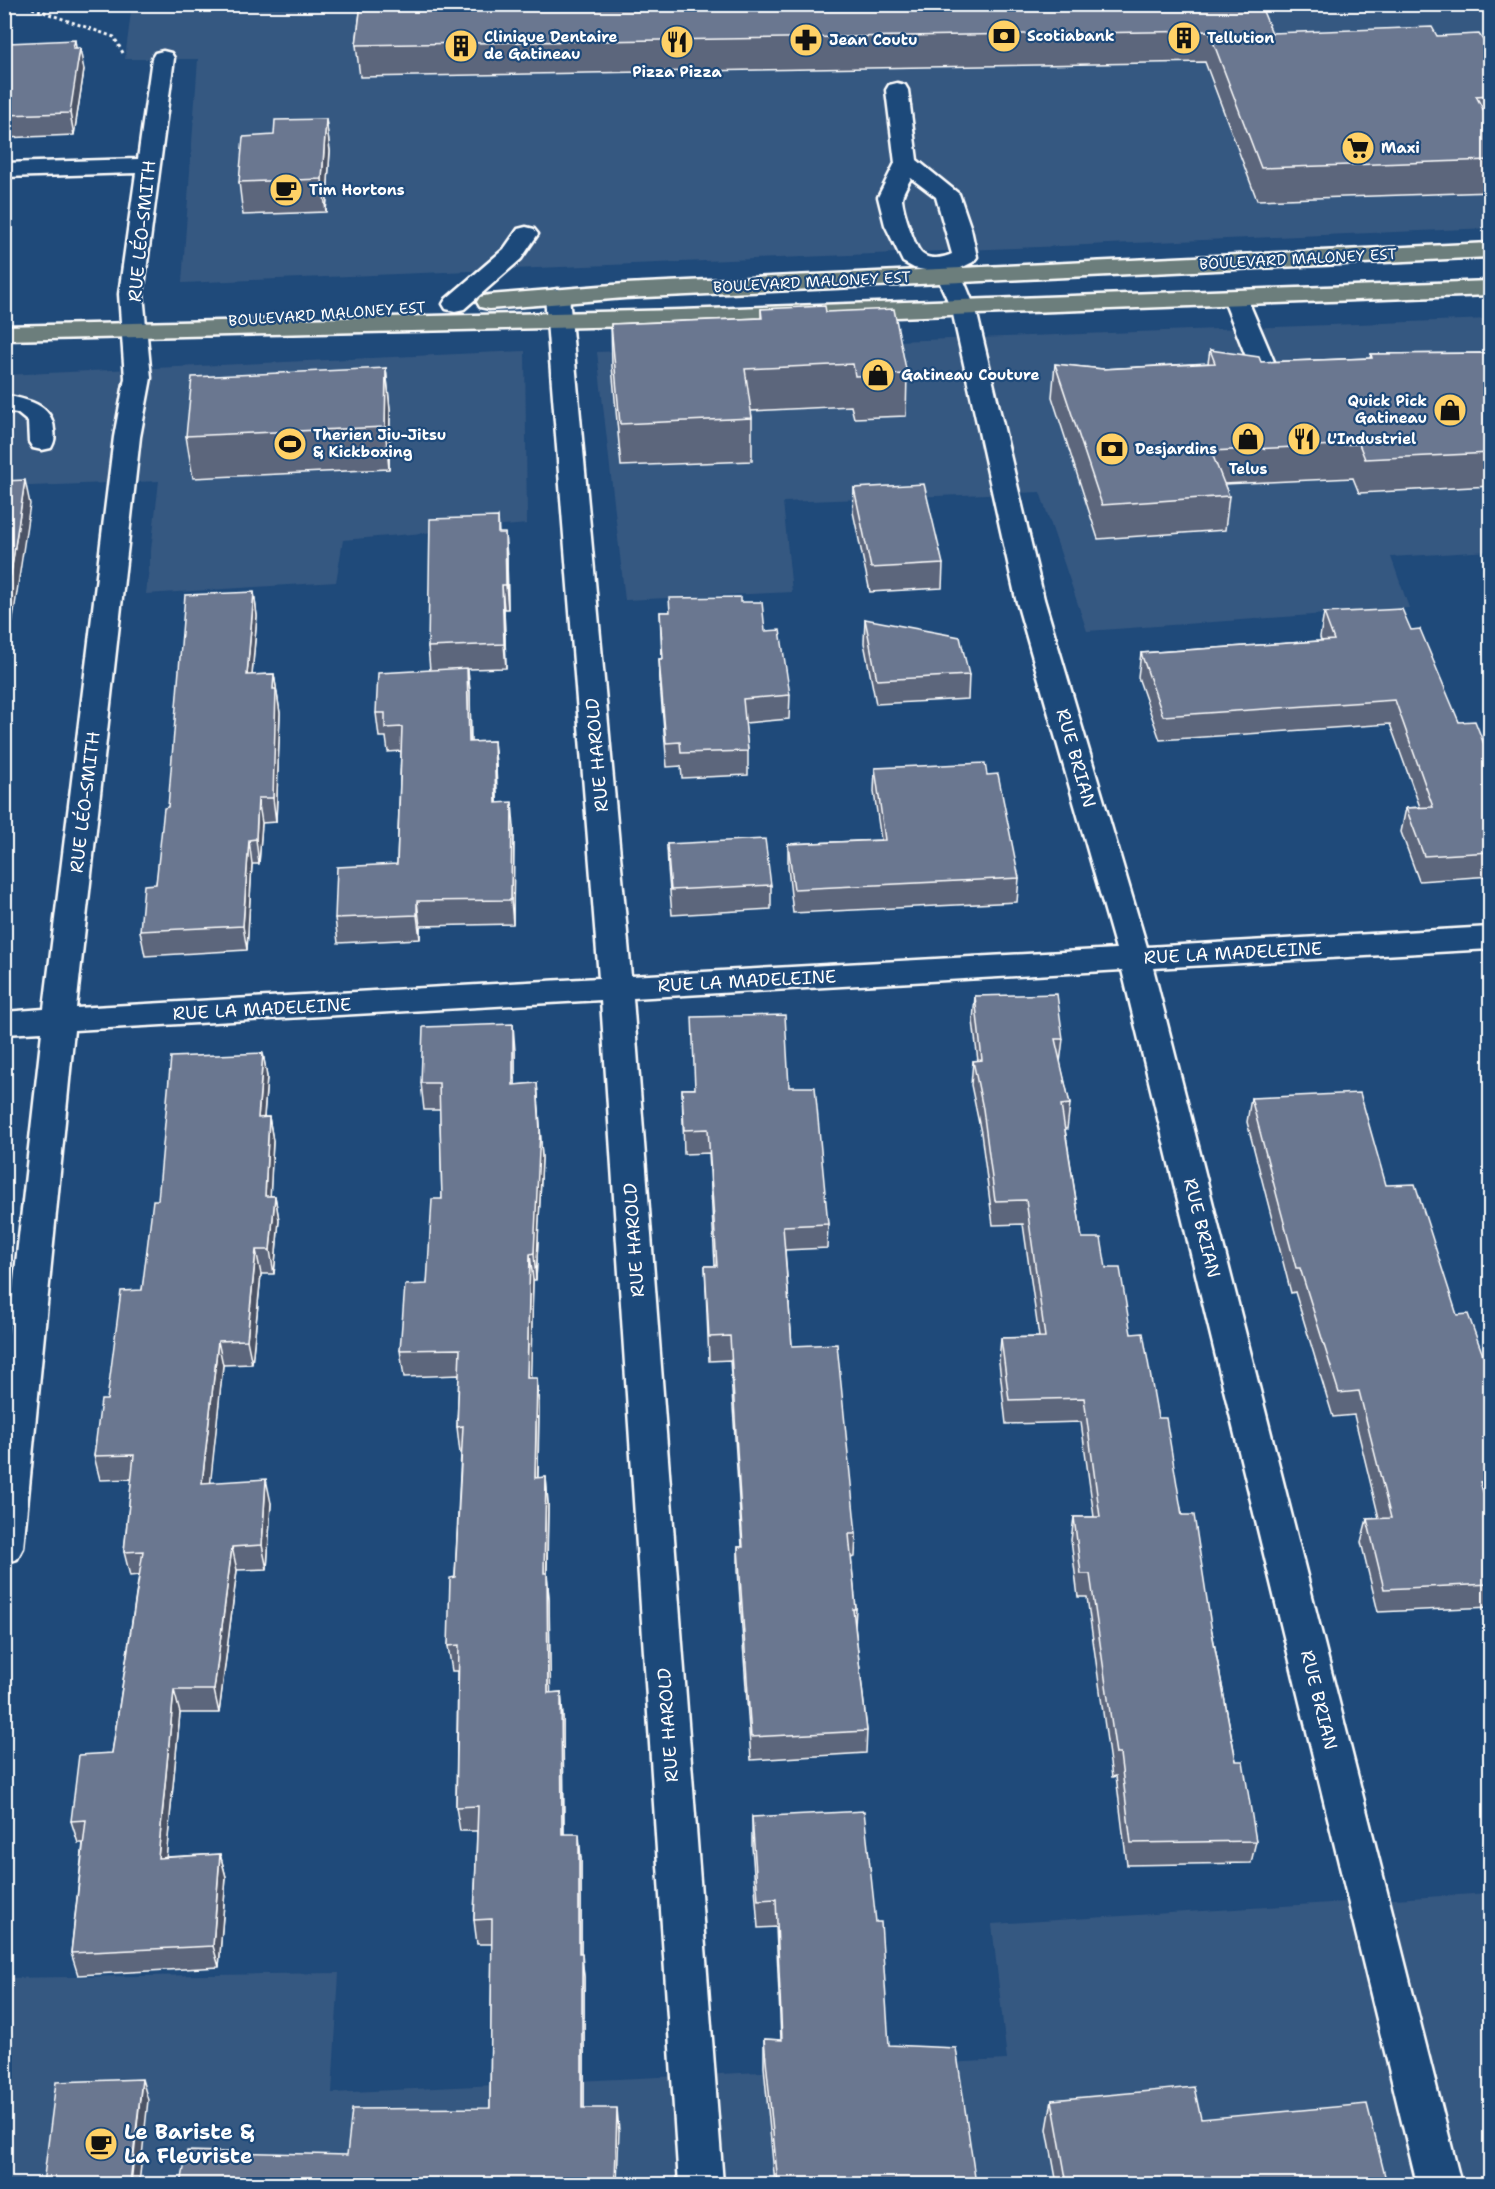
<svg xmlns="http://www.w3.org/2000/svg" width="1495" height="2189" font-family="'Shantell Sans',sans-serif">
<rect width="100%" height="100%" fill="#1f4a7a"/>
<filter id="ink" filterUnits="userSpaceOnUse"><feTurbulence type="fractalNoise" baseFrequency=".0167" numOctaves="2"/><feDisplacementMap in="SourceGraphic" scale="12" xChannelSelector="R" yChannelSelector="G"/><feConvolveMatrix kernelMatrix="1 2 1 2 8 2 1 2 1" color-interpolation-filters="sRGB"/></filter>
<g filter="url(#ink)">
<path fill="#365881" d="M132,4l1358,1v223l-1308,55 16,-224h-73z
M1490,319v232l-99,6 18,51 -322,23 -47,-139 -257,10 9,90 -167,8 -28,-248z
M525,351l2,173 -184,16 -7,42 -190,12 13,-113 -154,6 -1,-112z
M1490,1893v291h-1485l-1,-206 335,-5 -7,120 675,-33 -15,-136z"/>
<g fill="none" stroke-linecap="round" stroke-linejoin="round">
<defs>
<path id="minor" d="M163,51l8,2 3,5 -31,236 8,84 -11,59 -64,571 523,-30 -54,-682 3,-5 9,-2 9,2 3,5 62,680 485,-27 -100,-350 -64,-289 -17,-38 -21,-4 -11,-6 -18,-37 -7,-28 17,-34 -9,-73 3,-5 8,-2 8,2 3,5 9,70 42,34 12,35 6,28 -4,5 -14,7 17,41 68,289 103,348 343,-20v22l-337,19 308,1216h-44l-295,-1214 -489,28 90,1186h-44l-78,-1184 -527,30 -51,518 -6,11 -13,4v-193l38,-338 -38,2v-22l40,-3 70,-572 11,-59 -6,-84 17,-121 -132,4v-14l134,-4 14,-101 3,-5zM911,178l25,19 16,57c-8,4 -23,7 -31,-1 -7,-8 -18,-42 -19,-54 0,-6 6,-15 9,-21z
M526,227l8,2 4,5 -17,25 -57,50 -9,2 -9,-2 -3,-5 3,-5 58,-50 14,-20z
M1235,291l9,2 3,5 28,66 -4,5 -9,3 -9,-3 -4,-5 -26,-66 3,-5z
M4,395c21,4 49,9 50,35 1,7 1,11 -3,18l-9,2 -9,-2 -4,-6 -1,-20 -11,-9 -13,-2z"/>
<path id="major" d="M1490,243v14l-865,41 -136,11 -9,-2 -3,-5 3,-5 9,-2 136,-11z
M1490,281v14l-809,30 -677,15v-14l677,-16z"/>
</defs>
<use href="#minor" stroke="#fff" stroke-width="5"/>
<use href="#major" stroke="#fff" stroke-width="5"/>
<path stroke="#fff" stroke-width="3" stroke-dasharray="3 3" stroke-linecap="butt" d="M21,4l93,33 9,16"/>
<use href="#minor" fill="#1f4a7a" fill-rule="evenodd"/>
<use href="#major" fill="#6c7e7c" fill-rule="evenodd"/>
</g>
<path fill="#5c667c" stroke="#fff" stroke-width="1.5" d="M361,4l911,29 165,3 54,16v140l-234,8 -52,-138 -845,15 -4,-32z
M76,48l8,22 -10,65 -70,3v-76z
M326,119l4,32 -4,61 -83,3 -4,-33z
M761,309l65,3 81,62 -1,42 -52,2 -3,-12 -100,5 1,7v43l-131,5 -9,-100 -1,-42 150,-6z
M1210,350l51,12 109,-4 1,-4 120,-1v133l-132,7 -6,-15 -129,6 5,12 -4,34 -127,9 -46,-142 3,-33 48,5 105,-6z
M386,368l4,42 -1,59 -196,9 -7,-42z
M854,488l89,76 -1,24 -72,4 -17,-80z
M498,517l1,16 8,23 1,53h-4l2,59 -38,1 2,23 1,50 23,-1 2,24 1,38 17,24 -1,97 -93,2v13l-82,4 -3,-25 62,-54 4,-113 -13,1 -2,-15h-7l-3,-24 54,-43 -2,-23z
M254,592l3,24 -5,59 22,-1 6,39 -4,109 -14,1 -3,41h-7l-5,86 -102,6 -5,-25 16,-47 12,-77z
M740,602l25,29 25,64 -1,24 -44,4 3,28v24l-66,3 -1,-12 -14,1 -7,-84 -1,-24h3l-2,-47h10z
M1324,613l87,17 48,92 32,40v114l-72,5 -18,-49 5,-24 14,-1 -30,-83 -230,16 -22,-63 3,-24 180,-12 -1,-4z
M865,619l104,56 -1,24 -92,5 -12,-61z
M875,768l112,7 32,103 -2,24 -224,11 -5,-45v-24l93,-4 -7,-48z
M667,844l104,41v24l-99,6 -4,-47z
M975,996l88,43 -3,24 10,41 -3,25h-2l17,109 24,30 25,66 27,84 54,214 24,129 20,80 -5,22 -124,2 -11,-89 -4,1 -25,-180h-9l-7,-57 3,-23h20l-13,-95 -75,2 -7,-62 2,-24 38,-1 -16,-113 -30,1 -12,-92 -10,-48 2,-24h5l-5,-40z
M515,1051v34l22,-2 2,27 3,48 -6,122h-3l-3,98 9,26 -1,74 8,-1 2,27 -1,69 2,26 1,94 11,-1 2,26 1,116 17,24v95l3,24v131l35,23 -272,24 143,-47 2,-164h-15l-3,-24 3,-89h-17l-4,-24 2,-136h-6l-4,-25 7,-69 6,-124h-1l-3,-26 2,-52 -55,2 -4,-27 27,-66 15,-85 -2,-89h-16l-3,-27z
M263,1053l4,24 -3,40h5l4,24 -3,55h5l4,24 -5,54h-13l-9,90 -29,1 -13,117 61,21 -4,66 -30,1 -18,143h-39l-14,144 54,-3 6,23 -7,90 -141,8 -7,-22 12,-110h-5l-7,-22 41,-68 27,-178 -9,1 -6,-24 8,-73 -32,1 -6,-24 13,-56 35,-110 16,-90z
M789,1087l39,137 -1,24 -42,2 7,96 64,188 -1,23 -4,1 5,51 -1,17 12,105 -1,22 -115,7 -13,-190v-23h4l-12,-187 -21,1 -4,-95h10l-6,-113 -25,1 -2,-65z
M1251,1098l135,87 71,130 34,62v128h-4l4,12v90l-113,5 -17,-70 6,-23 12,-1 -25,-103 -21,2 -38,-125 -4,1 -44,-171z
M752,1817l137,228 87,139h-201l-11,-117v-28l17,1 -5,-113 -18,1 -6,-82z
M1052,2100l149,19 186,65h-330l-10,-55z"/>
<path fill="#4b5365" stroke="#fff" stroke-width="1.5" d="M75,40l3,22 2,-14 4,22 -10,65 -4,-22 3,-65z
M326,119l4,32 -4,61 -4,-33z
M386,368l4,42 -1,59 -4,-42z
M25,480l5,24 -26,176v-61z
M505,533l2,23 1,53 -2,-24z
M502,585l2,24 2,59 -2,-24z
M254,592l3,24 -7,83 -3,-24z
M467,668l3,24 1,74 -2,-24z
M274,674l6,39 -4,109 -3,-24v-109z
M494,741l2,24 2,62 -2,-24z
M258,798l4,25 -3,41 -3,-25z
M512,802l2,25 -1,97 -2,-24z
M249,840l3,24 -5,86 -4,-24z
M417,901l3,25v13l-3,-24z
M513,1024l2,27v61l-2,-27z
M263,1053l4,24 -5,65 -4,-24z
M537,1083l5,75 -6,122 -2,-27z
M269,1117l4,24 -4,80 -4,-25z
M275,1196l4,24 -5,54 -4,-24z
M256,1250l5,24 -9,90 -5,-24z
M530,1254l3,26 -3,125 -3,-27z
M218,1341l5,24 -15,141 -6,-23z
M537,1378l2,26 -2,100 -2,-26z
M546,1477l2,27 -2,95 -2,-26z
M266,1479l5,24 -4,66 -5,-24z
M232,1547l5,23 -18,143 -5,-23z
M547,1573l2,26 2,119 -3,-25z
M174,1690l6,23 -16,167 -6,-22z
M561,1692l2,26 1,141 -2,-25z
M579,1834l2,24v119l-2,-24z
M220,1854l6,23 -7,90 -6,-21z
M582,1953l2,24v154l-2,-23z
M142,2079l6,21 -9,84h-8z
M617,2108l2,23 -2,53h-2z"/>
<path fill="#6b7790" stroke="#fff" stroke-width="1.5" d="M361,4h899l12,29 160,-6 5,9 42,-2 12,18v43l-15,1 15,28v36l-230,8 -52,-137 -853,14z
M75,40l-2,8h7l-10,65 -66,2v-53l4,-19z
M326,119l-4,60 -83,3 4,-45 31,-2 1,-15z
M825,306l1,6 68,-3 13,65 -52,2 -2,-12 -108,5 7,49 -132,6 -9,-100 151,-6 -1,-9z
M1210,350l49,7 2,5 111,-4 -1,-4 120,-1v100l-126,6 -6,-15 -148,7 18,45 -127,9 -47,-141 48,5 112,-6z
M386,368l-1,59 -199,9 6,-59z
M25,480l-21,139v-138z
M924,484l19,80 -72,4 -17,-80z
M498,517v16h7l1,52h-4l2,59 -76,3 2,-128z
M254,592l-7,83 27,-1 -1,15h3l-3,109h-15l-2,41 -7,1 -6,86 -103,5 4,-46 12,-1 8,-76 4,-1 17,-212z
M740,597v5h22l3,29 15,-1 10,65 -47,4 5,52 -67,2 -1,-11 -14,1 -7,-84h4l-3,-47h10l-1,-14z
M1402,609l9,21 9,-1 39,93 16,-1 16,41v2h-3l3,6v82l-67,4 -18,-48 27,-1 -38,-107 -232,16 -22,-63 193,-13 -10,-27z
M865,619l95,18 9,38 -92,5z
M467,668l2,74 25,-1 2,62 16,-1 -1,98 -94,1v14l-82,3 2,-51 60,-3 5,-137 -17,1v-15h-9l2,-40z
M985,763l2,12 11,-1 21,104 -225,11 -6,-45 97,-4 -10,-72z
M765,839l6,46 -100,5 -4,-46z
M1057,994l6,45h-8l15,65 -9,1 21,133h19l5,30h14l11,66 12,-1 15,85h8l16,97h12l18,117 24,129h7l13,80 -125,2 -11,-89h-4l-26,-180h-9l-7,-57h26l-16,-119 -75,2 -8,-62 44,-1 -19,-137 -31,1 -12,-92 -10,-48 9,-1 -7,-64z
M785,1015l4,72h26l13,137 -45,2 9,120 45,-2 19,190h-7l7,75h-3l14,122 -116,6 -13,-190h5l-13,-211 -21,1 -4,-71h12l-9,-137 -24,1 -2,-41h13l-3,-72z
M513,1024v61l24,-2 3,48 -6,122 -4,1 -3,124h10l-2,100 11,-1 -2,96h3l1,120 13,-1 1,142h17v119h3v155h35l-2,76h-434l6,-33 160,4 5,-46 138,-1 2,-189 -18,1 4,-114 -22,1 3,-162 -11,1 2,-68 5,-1 8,-151 -6,1 3,-78 -60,1 5,-65 22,-1 5,-85h10l-3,-116h-18l2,-56z
M263,1053l-5,65 11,-1 -4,79h10l-5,54h-14l-9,90 -29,1 -16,142 64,-4 -4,66 -30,2 -18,143h-40l-16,168 62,-4 -7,92 -142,7 15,-133 -15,1 8,-66 33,-2 31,-202 -19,1 10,-97 -40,1 7,-56h6l14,-109 21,-1 11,-90h5l13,-143z
M1360,1093l26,92 29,-1 42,131 11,-1 23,63v104l-11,1 11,35v67l-107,5 -17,-70 24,-1 -32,-127 -20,2 -39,-125h-4l-45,-170z
M864,1811l12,111h5l8,123 67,3 20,136h-198l-14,-145 18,1 -6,-141 -18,1 -6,-83z
M142,2079l-12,104 -87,1 13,-102z
M1194,2087l7,32 166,-15 20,80h-320l-15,-84z"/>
</g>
<defs>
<symbol id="bank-disc" viewBox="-11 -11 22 22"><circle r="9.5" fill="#ffd166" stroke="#1f4a7a"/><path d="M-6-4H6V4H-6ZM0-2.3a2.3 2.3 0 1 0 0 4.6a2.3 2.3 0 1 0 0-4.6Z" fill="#111"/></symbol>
<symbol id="building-disc" viewBox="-11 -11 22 22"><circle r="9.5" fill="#ffd166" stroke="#1f4a7a"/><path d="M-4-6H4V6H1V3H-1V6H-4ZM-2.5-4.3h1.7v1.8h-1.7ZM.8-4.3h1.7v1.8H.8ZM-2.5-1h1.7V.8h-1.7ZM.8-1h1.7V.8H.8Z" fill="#111"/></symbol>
<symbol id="pharmacy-disc" viewBox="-11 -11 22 22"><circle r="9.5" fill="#ffd166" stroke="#1f4a7a"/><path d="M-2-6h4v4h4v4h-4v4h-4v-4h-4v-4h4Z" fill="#111"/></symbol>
<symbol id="restaurant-disc" viewBox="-11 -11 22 22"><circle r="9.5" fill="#ffd166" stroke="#1f4a7a"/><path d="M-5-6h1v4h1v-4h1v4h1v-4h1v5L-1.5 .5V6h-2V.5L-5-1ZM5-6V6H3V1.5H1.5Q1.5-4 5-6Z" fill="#111"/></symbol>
<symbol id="supermarket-disc" viewBox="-11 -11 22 22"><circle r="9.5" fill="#ffd166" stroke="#1f4a7a"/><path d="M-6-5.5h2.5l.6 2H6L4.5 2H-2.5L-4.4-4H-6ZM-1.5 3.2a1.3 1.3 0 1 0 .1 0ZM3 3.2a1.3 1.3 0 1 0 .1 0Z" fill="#111"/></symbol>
<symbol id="cafe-disc" viewBox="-11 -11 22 22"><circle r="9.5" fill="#ffd166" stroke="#1f4a7a"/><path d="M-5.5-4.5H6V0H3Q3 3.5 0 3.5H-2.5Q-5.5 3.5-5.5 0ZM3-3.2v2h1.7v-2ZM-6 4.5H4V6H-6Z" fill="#111"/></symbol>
<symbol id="shop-disc" viewBox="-11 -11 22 22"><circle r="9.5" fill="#ffd166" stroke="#1f4a7a"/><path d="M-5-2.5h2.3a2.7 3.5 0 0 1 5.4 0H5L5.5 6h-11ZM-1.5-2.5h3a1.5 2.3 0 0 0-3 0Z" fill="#111"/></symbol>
<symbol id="stadium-disc" viewBox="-11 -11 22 22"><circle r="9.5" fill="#ffd166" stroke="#1f4a7a"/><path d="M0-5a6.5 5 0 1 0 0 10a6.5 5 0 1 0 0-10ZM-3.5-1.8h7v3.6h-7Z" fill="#111"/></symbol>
</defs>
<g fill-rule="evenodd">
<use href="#bank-disc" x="985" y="17" width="38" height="38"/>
<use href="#building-disc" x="1165" y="19" width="38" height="38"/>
<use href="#pharmacy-disc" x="787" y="21" width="38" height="38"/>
<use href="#restaurant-disc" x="658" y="23" width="38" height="38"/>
<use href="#building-disc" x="442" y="27" width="38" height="38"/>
<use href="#supermarket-disc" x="1339" y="129" width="38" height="38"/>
<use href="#cafe-disc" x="267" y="171" width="38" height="38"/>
<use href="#shop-disc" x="859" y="356" width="38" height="38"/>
<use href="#shop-disc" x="1431" y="391" width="38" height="38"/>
<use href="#shop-disc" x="1229" y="420" width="38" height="38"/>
<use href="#restaurant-disc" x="1285" y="420" width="38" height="38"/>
<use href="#stadium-disc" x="271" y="425" width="38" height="38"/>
<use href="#bank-disc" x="1093" y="430" width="38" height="38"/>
<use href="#cafe-disc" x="82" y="2125" width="38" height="38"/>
</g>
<g text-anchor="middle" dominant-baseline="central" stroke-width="4.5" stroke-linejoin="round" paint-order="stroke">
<g font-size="15" font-weight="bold" fill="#fff" stroke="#1f4a7a" text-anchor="start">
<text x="1027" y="36">Scotiabank</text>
<text x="484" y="37">Clinique Dentaire<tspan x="484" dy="17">de Gatineau</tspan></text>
<text x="1207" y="38">Tellution</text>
<text x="829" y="40">Jean Coutu</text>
<text x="677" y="72" text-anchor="middle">Pizza Pizza</text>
<text x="1381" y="148">Maxi</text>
<text x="309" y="190">Tim Hortons</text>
<text x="901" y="375">Gatineau Couture</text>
<text x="1427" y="401" text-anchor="end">Quick Pick<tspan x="1427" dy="17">Gatineau</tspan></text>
<text x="313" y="435">Therien Jiu-Jitsu<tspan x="313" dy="17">&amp; Kickboxing</tspan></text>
<text x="1327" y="439">L'Industriel</text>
<text x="1135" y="449">Desjardins</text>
<text x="1248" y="469" text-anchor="middle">Telus</text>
</g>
<g font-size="15" fill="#fff" stroke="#1f4a7a">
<text transform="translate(1298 259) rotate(-3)">BOULEVARD MALONEY EST</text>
<text transform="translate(812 282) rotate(-3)">BOULEVARD MALONEY EST</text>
<text transform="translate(327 314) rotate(-4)">BOULEVARD MALONEY EST</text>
</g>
<g font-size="18" fill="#fff" stroke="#1f4a7a">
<text transform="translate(142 231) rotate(-84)">RUE LÉO-SMITH</text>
<text transform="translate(597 755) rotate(-95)">RUE HAROLD</text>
<text transform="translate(1076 758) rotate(74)">RUE BRIAN</text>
<text transform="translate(85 802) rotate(-83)">RUE LÉO-SMITH</text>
<text transform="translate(1233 953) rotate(-3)">RUE LA MADELEINE</text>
<text transform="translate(747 981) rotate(-3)">RUE LA MADELEINE</text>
<text transform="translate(262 1009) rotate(-3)">RUE LA MADELEINE</text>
<text transform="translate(1202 1228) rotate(76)">RUE BRIAN</text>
<text transform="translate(634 1240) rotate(-94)">RUE HAROLD</text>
<text transform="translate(1319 1700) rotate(76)">RUE BRIAN</text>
<text transform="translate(668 1725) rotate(-94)">RUE HAROLD</text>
</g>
<g font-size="21" font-weight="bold" fill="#fff" stroke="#1f4a7a" text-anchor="start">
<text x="124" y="2132">Le Bariste &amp;<tspan x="124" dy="24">La Fleuriste</tspan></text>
</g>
</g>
<rect width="1495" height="2189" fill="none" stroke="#1f4a7a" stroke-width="24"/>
<rect x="12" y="12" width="1471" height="2165" fill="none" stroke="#fff" stroke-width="2" filter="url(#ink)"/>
</svg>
